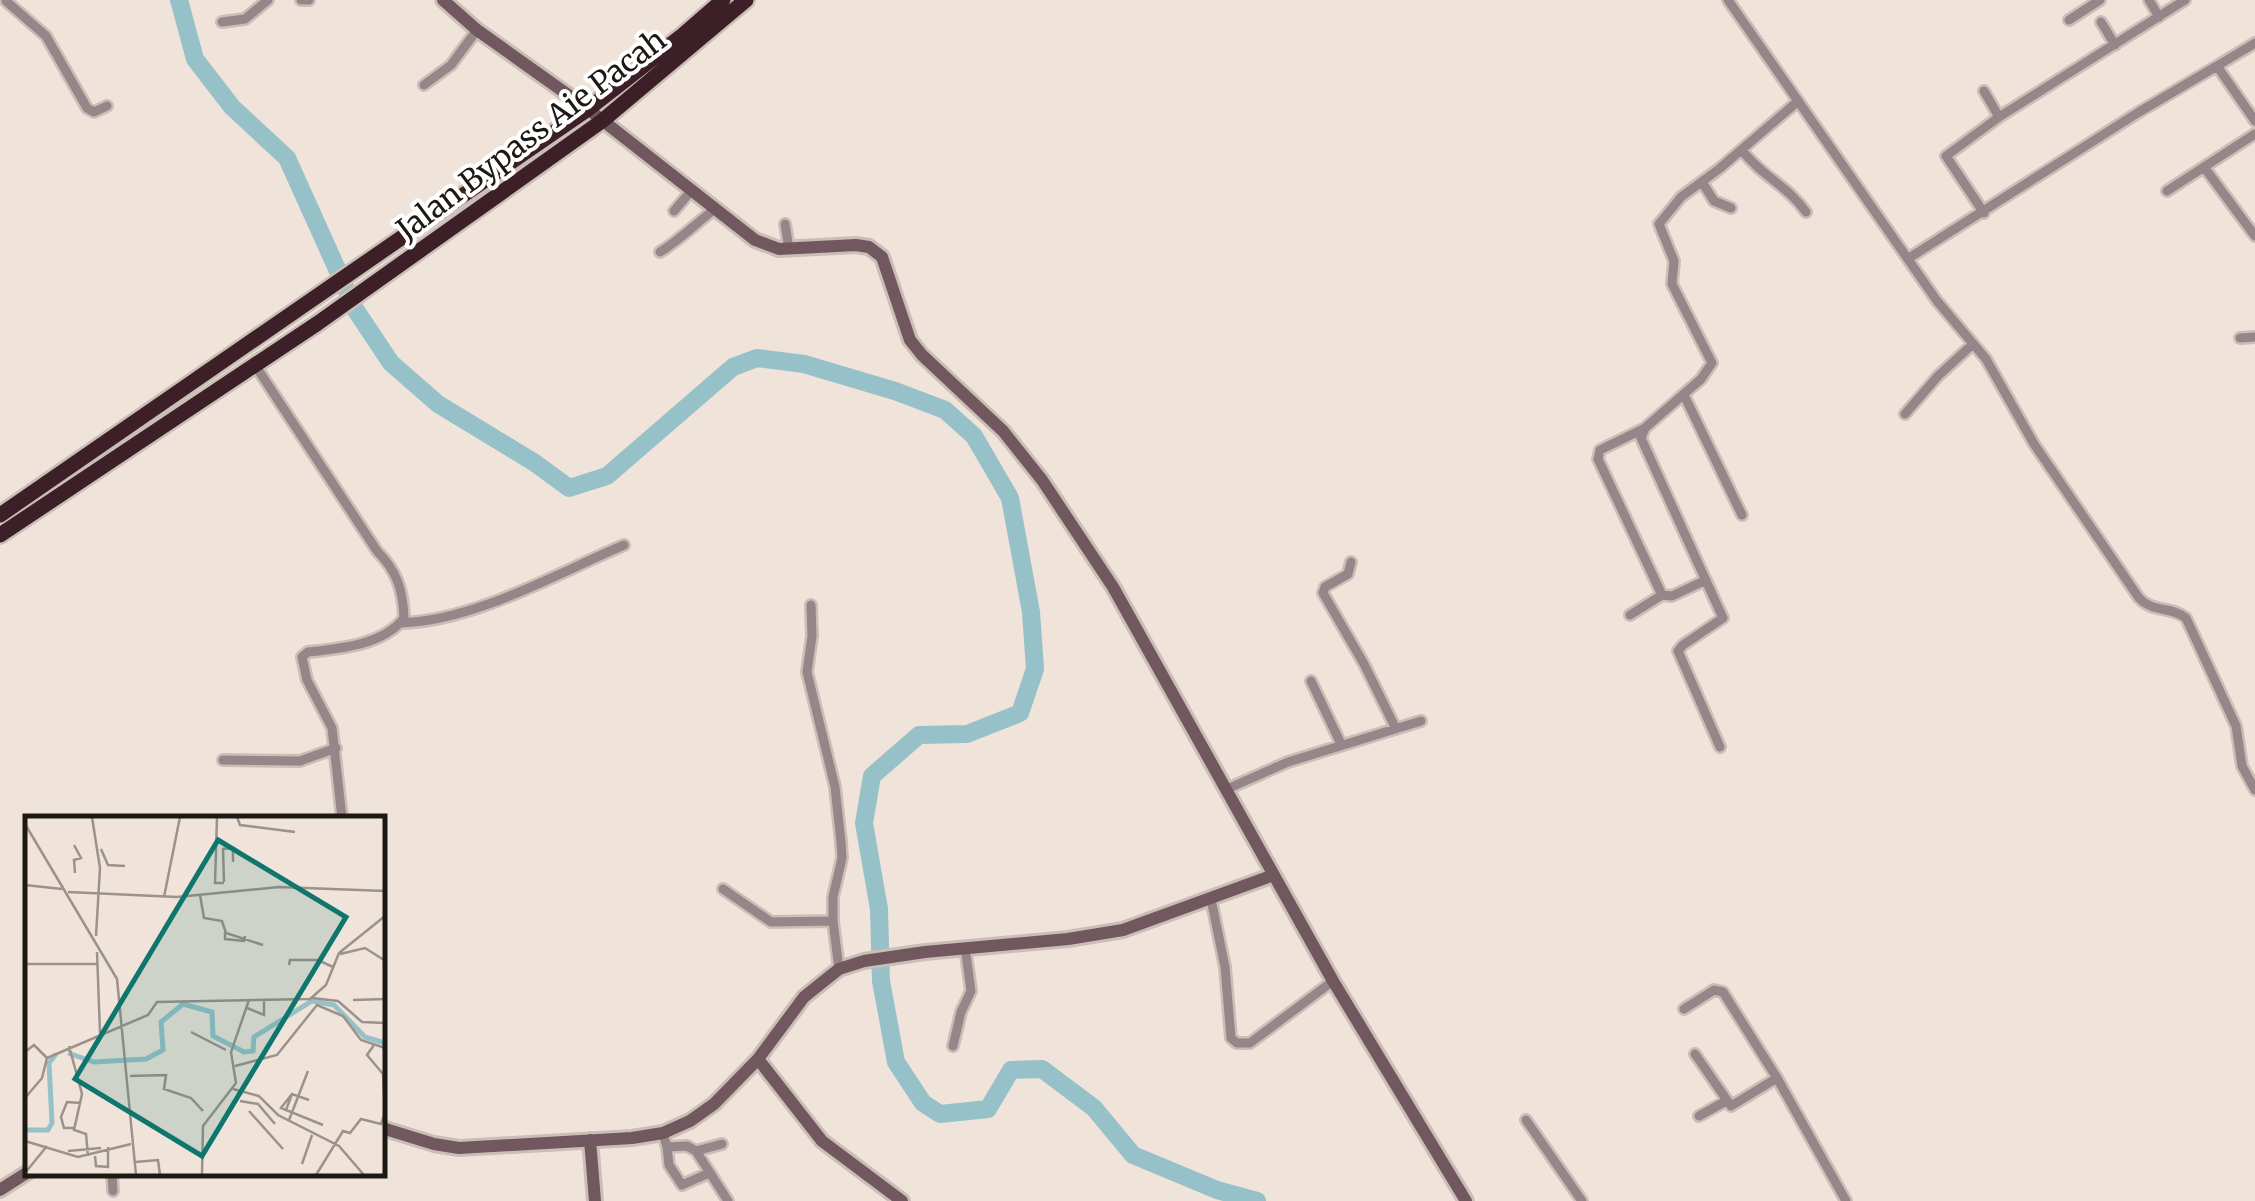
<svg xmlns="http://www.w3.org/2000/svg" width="2255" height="1201" font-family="Merriweather,serif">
<rect width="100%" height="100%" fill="#f0e3da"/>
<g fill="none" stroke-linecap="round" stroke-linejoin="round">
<path stroke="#96c1c8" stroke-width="18" d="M179,0l16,59 37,48 55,51 68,151 36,54 47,41 97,59 34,25 38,-12 126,-109 24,-9 47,6 91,27 50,19 29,26 36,62 21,114 4,57 -15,44 -53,21 -48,1 -47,41 -8,47 15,86 2,72 15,81 27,41 17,11 48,-5 23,-39 31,-1 52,39 39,47 84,35 40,11"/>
<defs>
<path id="street" d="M301,0h8
M1728,0l209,301 49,58 48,85 105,154c14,15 32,8 47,20l50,108 6,40 13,24
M2149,0l10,17
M6,1l40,35 41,72 7,4 13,-6
M2069,20l31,-20
M222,22l23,-3 23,-19
M2101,22l14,23
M2217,66l38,-23
M424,85l27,-20 26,-35
M1984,91l15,26
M1742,150c18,25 46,36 64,62
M2204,167l51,69
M1702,182l12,19 17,7
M2167,191l88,-57
M674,211l17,-20
M1984,213l-38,-57 53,-39 186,-117
M785,224l4,25
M660,252c21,-13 35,-28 55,-43
M1909,258l230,-146 78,-46 38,55
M2240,338l15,-1
M255,365l122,186c20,20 26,39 27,67 -20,27 -66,31 -96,34l-6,5 5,23 25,48 10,90
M1684,395l58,120
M1905,414l33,-38 35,-32
M1643,429l-43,21 -2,9 64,136 10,1 34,-16
M1351,562l-3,12 -23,13 -2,6 41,71 32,65
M811,605l1,31 -5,36 28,115 6,55 1,16 -9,39v24
M1630,615l32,-20
M401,623c73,-2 155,-49 223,-78
M1311,681l30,63
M1720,747l-42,-96 5,-6 40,-27 -82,-180 4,-10 56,-49 11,-16 -40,-79 2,-23 -15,-37 22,-27 38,-28 78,-67
M223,760l77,1 36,-13
M1227,789l61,-27 133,-41
M723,889l48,33 62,-1 6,48
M1211,899l14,68 6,71 6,5h13l83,-62
M1684,1009l30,-19 9,2 54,86 69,123
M953,1046l8,-34 10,-21 -6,-44
M1695,1054l36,52 46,-28
M1699,1116l27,-15
M1526,1120l56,81
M663,1133l4,14 20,-1 9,5 32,50
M667,1147l2,18 13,20 27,-12
M696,1151l26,-7
M112,1174l1,17"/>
<path id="secondary" d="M443,0l34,30 111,79 167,131 24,9 77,-4 13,2 13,10 28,83 12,15 81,76 39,49 71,107 220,394 133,220
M758,1059l64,82 80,60
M382,1128l52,16 25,4 173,-10 31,-5 27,-12 24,-17 44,-45 46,-62 35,-28 25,-8 61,-9 143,-13 55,-9 151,-55
M590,1140l5,61
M0,1190l28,-18"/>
<path id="highway" d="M0,515l588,-406 95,-74 40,-35
M0,535l318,-212 284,-202 144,-121"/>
</defs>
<use href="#street" stroke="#cabeb6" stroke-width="14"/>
<use href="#secondary" stroke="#cabeb6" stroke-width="18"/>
<use href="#highway" stroke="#cabeb6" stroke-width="20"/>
<use href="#street" stroke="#968589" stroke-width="9"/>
<use href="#secondary" stroke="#70585e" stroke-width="12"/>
<use href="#highway" stroke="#3c1f27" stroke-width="15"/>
</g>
<g text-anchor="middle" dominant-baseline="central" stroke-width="8" stroke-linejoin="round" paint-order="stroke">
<g font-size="30" fill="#1c1814" stroke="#fff">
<text transform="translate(531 134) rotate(-37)">Jalan Bypass Aie Pacah</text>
</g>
</g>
<g transform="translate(25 816)">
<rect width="360" height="360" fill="#f0e3da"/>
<path fill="none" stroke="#96c1c8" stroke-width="5" d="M43,237l26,9 52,-3 17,-9 -2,-28 22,-18 29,8 1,24 31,16 9,-1 1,-14 58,-36 22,4 31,32 20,6M0,314h23l4,-7 -3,-60 7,-9"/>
<path fill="none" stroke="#9b928b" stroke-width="2.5" d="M67,1l8,51 -4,68M212,1l3,8 55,7M192,2l-2,65h9M0,8l92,155 19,196M49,29l7,13 -7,2 1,13M76,33l7,16 17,1M360,54v32M199,66l-1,-33 10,-1v14M0,69l37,4M43,76l109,5 102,-10 106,4M175,79l4,23 18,3 4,12 37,12M139,81l16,-80M200,116v7l19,2 1,-5M72,136l3,81M315,138l25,-6 19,12M0,148h72M264,149l1,-5h28l15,7M287,182l26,3 24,21 23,1M328,184l32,-1M222,192l17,7v-14M166,216l35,18M349,229l-7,10 16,19 2,36M44,230l13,48 -8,36 12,4 2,22M0,236l9,-7 13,13 -5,20 -17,20M22,242l101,-43 9,-13 153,-3 16,-14 13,-32 46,-37M210,250l42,-11 40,-50 26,11 18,24 24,8M105,260l36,-1 -2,14 27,9 12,13M208,273l26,7 19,19 61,31 25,29M267,278l-11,14 42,17M215,285l18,3 17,20M261,294l6,-16 17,6M224,295l34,38M264,304l19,-49M50,312h-11l-3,-11 6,-15 14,1M0,325l53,16 53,-13M43,335l33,-3M70,340l1,10 12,1v-20M110,346l23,-2 2,15M277,348l10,-29M0,357l22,-27M177,359l1,-49 33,-43 -5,-31 18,-52M291,359l27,-44 7,2 11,-14 20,5 4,-11"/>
<path fill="#0f766e" fill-opacity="0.15" stroke="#0f766e" stroke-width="5" d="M193,24l128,77 -144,239 -127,-77z"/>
<rect width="360" height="360" fill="none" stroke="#1c1814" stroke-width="5"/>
</g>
</svg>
